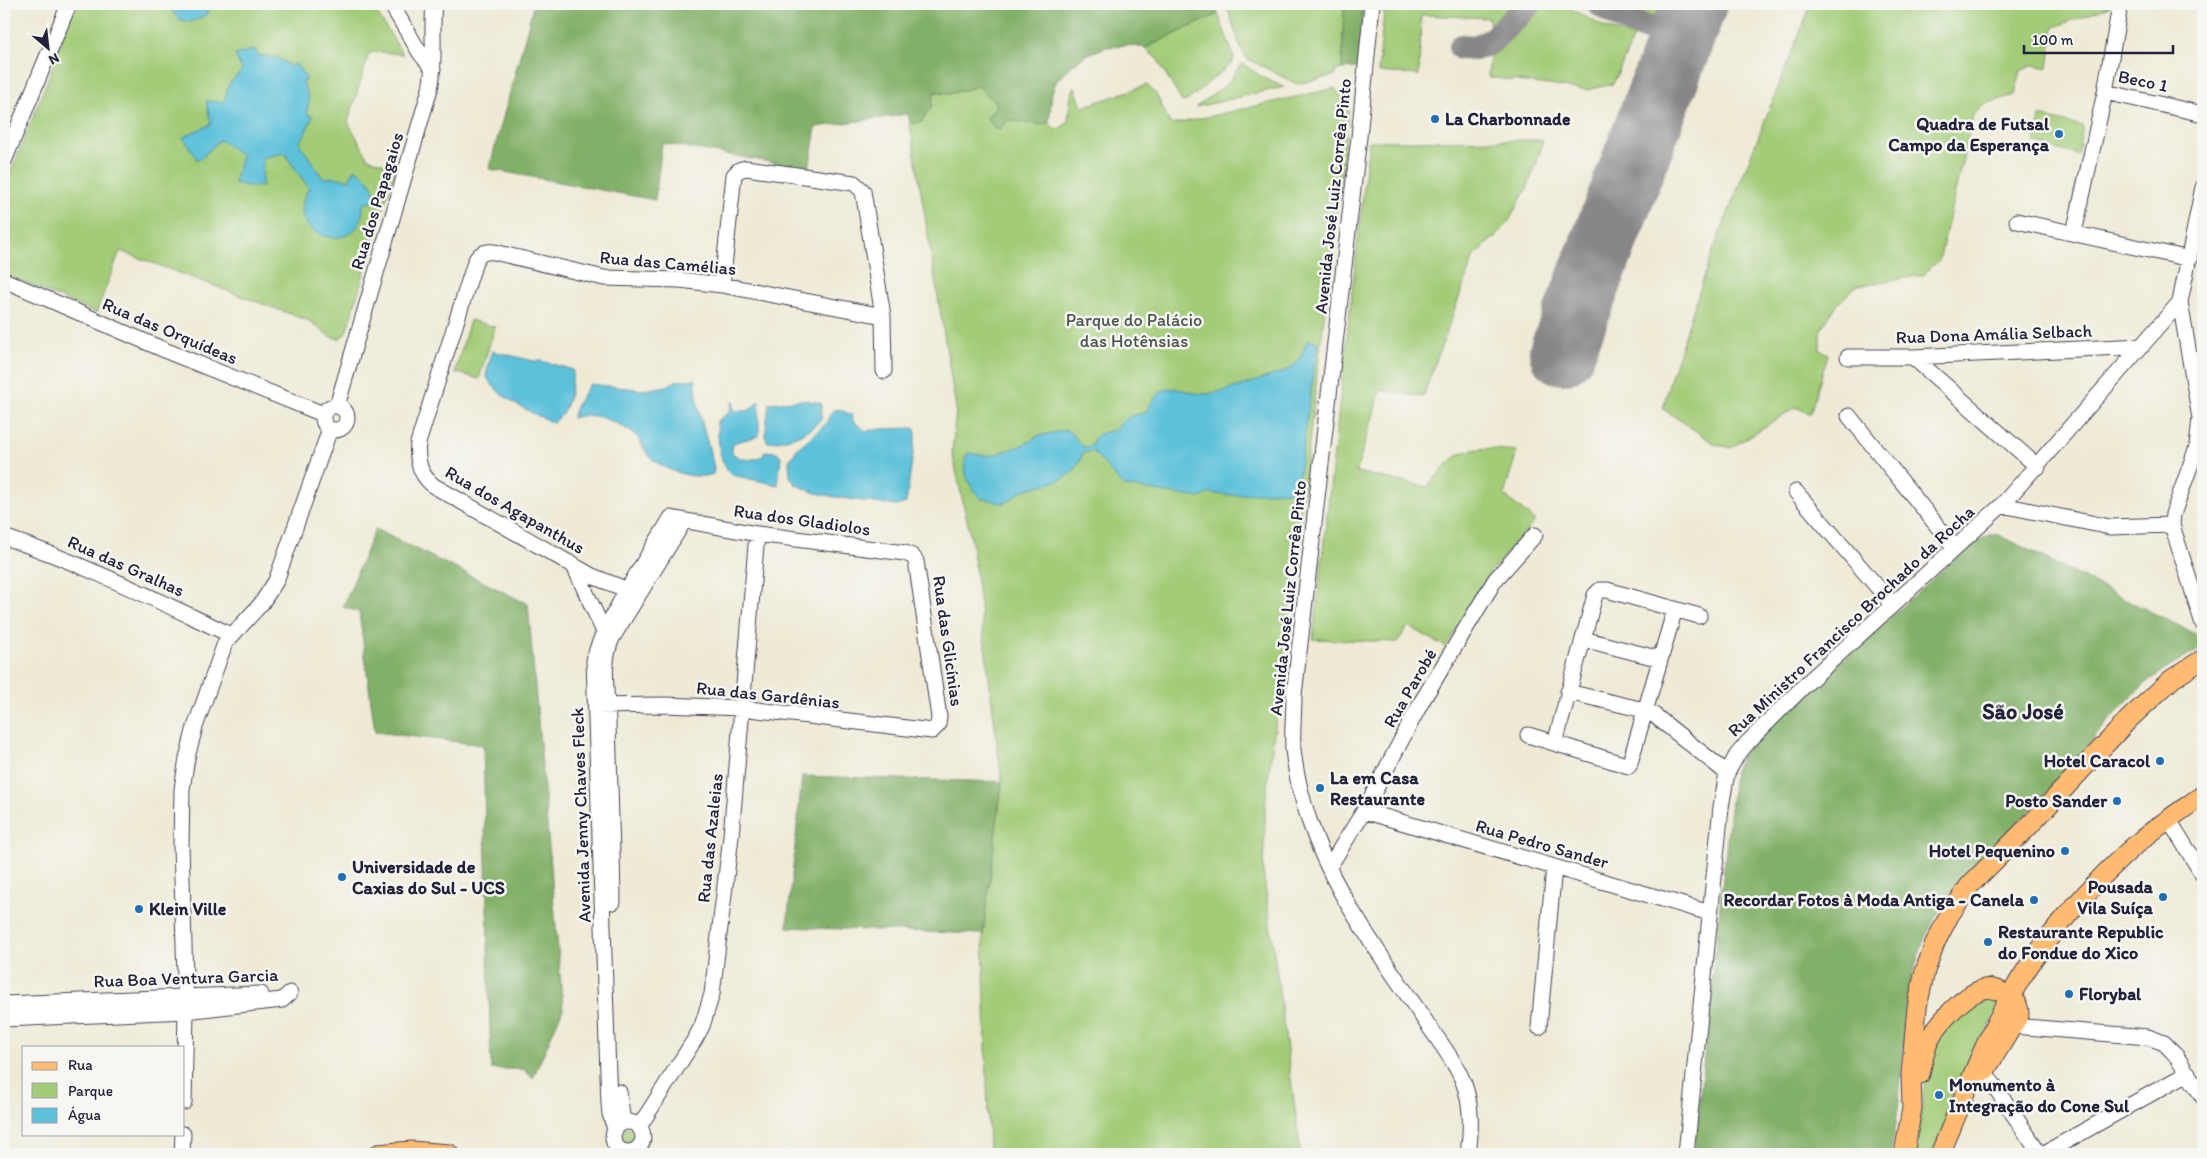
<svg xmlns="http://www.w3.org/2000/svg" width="2207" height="1158" font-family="Itim,sans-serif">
<rect width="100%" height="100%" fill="#f6f6f2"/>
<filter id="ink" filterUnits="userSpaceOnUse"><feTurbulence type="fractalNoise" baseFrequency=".02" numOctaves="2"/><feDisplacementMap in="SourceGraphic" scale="10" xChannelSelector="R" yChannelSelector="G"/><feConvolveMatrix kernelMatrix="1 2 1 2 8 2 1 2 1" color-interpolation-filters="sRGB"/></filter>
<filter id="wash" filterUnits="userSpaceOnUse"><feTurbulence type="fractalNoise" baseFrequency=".0096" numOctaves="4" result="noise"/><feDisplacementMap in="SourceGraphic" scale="20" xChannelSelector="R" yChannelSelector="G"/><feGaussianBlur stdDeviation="1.12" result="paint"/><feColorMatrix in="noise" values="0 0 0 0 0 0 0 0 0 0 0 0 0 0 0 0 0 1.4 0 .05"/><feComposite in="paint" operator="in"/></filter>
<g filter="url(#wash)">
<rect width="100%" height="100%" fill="#efead5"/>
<path fill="#a3cc78" stroke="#62775a" d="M73,4h298l32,50 -29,-2 -5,2 -21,68 20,36 23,8 4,4 -49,163 -7,6 -10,-3 -20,-15 -189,-70 -24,62 -92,-39v-85l49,-123z
M1226,4h118l-2,65 -7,2 1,4 -39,9 -51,-26 -5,-9z
M1385,4h137l-23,24 -9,1 -1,-11 -68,-3 -2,60 -41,-3z
M1540,4h22l44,24 28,9 -21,47 -27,6 -98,-13 2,-21z
M1628,4h43l-4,10c-16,5 -28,2 -39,-10z
M1811,4h306l-63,23 -6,41 -15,-3 -12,6 -6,24 -30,9 -12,11 -34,146 -10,7 -5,7 -68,11 -20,20 -16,25v19l8,4 -18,60 -14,-7 -65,41 -16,-4 -52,-35 7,-29 41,-124z
M1218,14l16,43 -1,5 -46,39 -5,1 -24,-42 -13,-12z
M1242,63l23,16 19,8 -88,20 32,-24z
M1147,85l9,9 15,31 164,-37 14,19 -70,589 -13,99 -3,75 38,284h-312l-6,-220 19,-152 -30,-239 -20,-91 4,-43 -46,-285 12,-3 4,-7 5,-5 3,-17 15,2 29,-8 19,18 3,25 9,-9 32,5 8,-3 5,7h5l9,-7 3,-27 4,-8 7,20z
M2040,116l43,10 -5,29 -44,-12z
M1543,140l-6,22 -9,24 -18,33 -8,11 -28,26 -51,141 -42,-7 -25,82 71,15c34,-41 38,-41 90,-36l-13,44 31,26 -45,51 -44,75 -38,-21 -10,16 -85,-3 56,-498z
M470,320l25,7 -16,52 -24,-7z
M1983,996l19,1 -69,157h-19c12,-46 3,-87 34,-128 8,-11 24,-21 35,-30z
M619 1137a9 9 0 1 1 18 0a9 9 0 1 1-18 0Z"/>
<path fill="#82b068" stroke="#526952" d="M534,4h680l4,10 -73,34 -18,-3 -21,2 -20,8 -16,12 -14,15 -4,11 -3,29 -8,3 -32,-5 -10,9 -3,1 -9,-12 10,-14 -19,-18 -29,8 -15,-2 -3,17 -5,5 -4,8 -12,2 -2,-10 -92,13 -7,42 -147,-26 -7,57 -166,-31z
M1344,4h19l-5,64 -16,1z
M375,529l153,75 35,405 -30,69 -10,-9h-32l-8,-324 -108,-13 -16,-120 -16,-5z
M1989,535h10l200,101 3,12c-22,13 -47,26 -66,44 -33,32 -61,71 -93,105 -48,51 -108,96 -127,166 -18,62 -10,129 -26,191h-196l40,-381 11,-25 223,-201z
M802,776l200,6 -19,152 -196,-7z"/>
<path fill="#5dc1da" stroke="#40728a" d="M169,4h42l-6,12 -14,6c-12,-1 -18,-6 -22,-18z
M256,49l1,6 21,3 14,9 3,-4 12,16 -4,3 6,17 -2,15 6,2 -9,20 -5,7 24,35 11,-1 15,3 6,-11c12,6 21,19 21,33l-13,1c3,59 -86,35 -54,-15l-25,-35 -21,5 -1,28 -10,1 -18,-4 8,-28 -22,-15 -22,21 -15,-24 28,-13 -5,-23 18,1 5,-18 13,-14 -7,-15z
M1307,340l11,2 -21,146 -3,4c-29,-3 -56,7 -84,1l-10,5 -77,-12 -30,-35 -10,2c-10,32 -33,28 -59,37 -8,3 -14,14 -24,13 -7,-1 -11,-5 -19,-4 -10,-11 -23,-31 -13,-46l22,3 33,-11 15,-9 28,-6 6,4 11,13 9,-1c2,-14 13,-14 24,-16 8,-13 15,-15 29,-17 5,-8 11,-20 20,-23 11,-5 26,4 38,4 20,0 64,-17 85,-24 12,-8 15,-16 19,-30z
M492,351l42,10h8l31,9c-2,19 -4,41 -20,53 -22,-11 -57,-25 -67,-48z
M695,379l3,29 16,59 -1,7c-19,7 -54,-4 -66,-21 -5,-6 -7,-15 -13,-19 -14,-10 -30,-18 -47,-19 -4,0 -10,2 -15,3l5,-14 13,-20 54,6 23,-4 9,-5z
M804,400l17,3 1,15c-13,16 -34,22 -54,24l-3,-5 4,-34z
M733,401l1,10h14l11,-10v35l-23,6 -4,4v7c11,8 18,8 31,3l2,-5 12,1 4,4 -3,29 -46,-10c-14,-12 -14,-37 -15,-54l12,-8z
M838,409l14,6 1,6 13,10 13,-2 35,-1 2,4 -10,71 -10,3 -60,-9 -21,-4 -20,-9 -5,-8 -1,-15 9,-13 29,-25 6,-12z"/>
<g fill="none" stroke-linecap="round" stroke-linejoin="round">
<path stroke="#888688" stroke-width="26" d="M1600,4l24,15 56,22
M1461,47l14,1 15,-6 39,-38"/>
<path stroke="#888688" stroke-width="66" d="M1562,352l132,-348"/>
</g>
</g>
<g filter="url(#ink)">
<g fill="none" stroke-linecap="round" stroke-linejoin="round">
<defs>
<path id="minor" d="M391,4l29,49 13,16
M1372,4l-13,133 -65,558c0,18 -2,36 -1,54 5,48 24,100 48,143 25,45 56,87 85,130 14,21 33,44 40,68 6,21 5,44 2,64
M2105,92l98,22
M4,161l65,-157
M2203,187l-23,115 20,116 -3,29 -24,67 -1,11 31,99
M2017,221l173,38
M2074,233l31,-141 15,-87
M4,280l165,72 154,62
M722,285l12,-110 5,-5 7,-2 108,15 9,8 20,125 1,55
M1848,357h65l229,-11
M1913,357l125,110
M337,406l93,-317c6,-27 1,-57 4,-85
M323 418a12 12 0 1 1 24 0a12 12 0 1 1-24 0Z
M1849,416l106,132
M1796,492l96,112
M2002,505l108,22 62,-2
M4,537c78,26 152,63 227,98
M573,564l31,68 5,4
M638,594l-46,-18 -158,-90c-14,-11 -18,-25 -16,-43l57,-181c4,-9 10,-11 19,-10l110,26 76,2 42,5 161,31
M1583,639l77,20
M1568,692l76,18 10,5 73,58
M596,706l68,-1 77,3 191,23 6,-6 1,-8 -23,-156 -4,-5 -7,-3 -148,-19 -86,-16c-18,30 -37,59 -54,90 -9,17 -19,33 -23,53l15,442 1,11 5,15
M1528,735l101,31 46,-157
M1555,743l40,-148 5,-5h7l92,26
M1364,811l346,102
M2169,820l34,55
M1329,867l35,-56 58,-110 73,-121 40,-45
M613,902c-1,-59 -3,-118 -5,-177 0,-29 -8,-60 4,-87l72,-117
M4,1004l257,-10
M4,1019l182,-8 96,-11 8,-7
M2013,1026l135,11 16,6 10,10 29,44
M1539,1027l15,-159
M1985,1072l55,82
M619,1092l4,31
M184,1102l2,-91 -5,-166 1,-56 5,-31 8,-31 30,-84 36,-39 15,-23 54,-152
M613 1137a15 15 0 1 1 30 0a15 15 0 1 1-30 0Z
M639,1127l56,-88 7,-13 10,-32 19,-158 26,-302
M182,1154l1,-20
M1686,1154l35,-347 6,-34 10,-18 12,-14 58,-58 195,-178 178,-203
M2043,1154l145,-81"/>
<path id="major" d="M1920,1074c3,-12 4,-26 11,-37 9,-16 35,-44 53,-48 8,-2 15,2 22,5 10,4 13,11 13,21l-34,56
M378,1154l33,-3 38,3
M1904,1154l8,-46 -1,-34 6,-67 8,-36 10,-28 15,-29 20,-29 58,-58 101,-108 43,-40 31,-20
M1940,1154c23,-53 42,-108 71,-159 29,-52 82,-114 128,-153 20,-17 43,-32 64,-47"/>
</defs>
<use href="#minor" stroke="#414052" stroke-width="17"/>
<use href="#major" stroke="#414052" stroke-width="21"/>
<use href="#minor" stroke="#fff" stroke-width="15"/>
<use href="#major" stroke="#ffbb71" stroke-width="19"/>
</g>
</g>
<g fill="#1f6fb2" stroke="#f6f6f2" stroke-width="2">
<circle cx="1435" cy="119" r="5"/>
<circle cx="2059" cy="134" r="5"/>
<circle cx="2160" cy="761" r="5"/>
<circle cx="1320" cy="788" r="5"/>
<circle cx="2117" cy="801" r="5"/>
<circle cx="2065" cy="851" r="5"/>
<circle cx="342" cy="877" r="5"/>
<circle cx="2163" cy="897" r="5"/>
<circle cx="2034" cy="900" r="5"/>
<circle cx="139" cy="909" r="5"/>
<circle cx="1988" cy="942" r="5"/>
<circle cx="2069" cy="994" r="5"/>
<circle cx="1939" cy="1095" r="5"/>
</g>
<g text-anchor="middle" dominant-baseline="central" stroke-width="5" stroke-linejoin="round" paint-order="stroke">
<g font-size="18" fill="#22223b" stroke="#f6f6f2">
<text transform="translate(2143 81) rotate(12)">Beco 1</text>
<text transform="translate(1333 196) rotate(-84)">Avenida José Luiz Corrêa Pinto</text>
<text transform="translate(377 201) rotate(-73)">Rua dos Papagaios</text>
<text transform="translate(668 263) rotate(5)">Rua das Camélias</text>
<text transform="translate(170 331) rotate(23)">Rua das Orquídeas</text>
<text transform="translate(1994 334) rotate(-2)">Rua Dona Amália Selbach</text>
<text transform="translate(515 510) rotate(30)">Rua dos Agapanthus</text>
<text transform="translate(802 520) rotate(8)">Rua dos Gladiolos</text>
<text transform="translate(126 566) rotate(24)">Rua das Gralhas</text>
<text transform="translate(1288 598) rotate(-84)">Avenida José Luiz Corrêa Pinto</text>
<text transform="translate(1851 621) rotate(-43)">Rua Ministro Francisco Brochado da Rocha</text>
<text transform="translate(948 641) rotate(82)">Rua das Glicínias</text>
<text transform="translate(1410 688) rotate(-60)">Rua Parobé</text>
<text transform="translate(768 695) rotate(6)">Rua das Gardênias</text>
<text transform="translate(581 815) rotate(-92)">Avenida Jenny Chaves Fleck</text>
<text transform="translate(710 838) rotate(-84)">Rua das Azaleias</text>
<text transform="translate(1542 844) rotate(16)">Rua Pedro Sander</text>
<text transform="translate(186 978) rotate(-2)">Rua Boa Ventura Garcia</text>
</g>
<g font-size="18" font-weight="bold" fill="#22223b" stroke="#f6f6f2" text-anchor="start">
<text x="1445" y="119">La Charbonnade</text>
<text x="2049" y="124" text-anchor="end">Quadra de Futsal<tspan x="2049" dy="21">Campo da Esperança</tspan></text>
<text x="2150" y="761" text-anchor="end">Hotel Caracol</text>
<text x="1330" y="778">La em Casa<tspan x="1330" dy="21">Restaurante</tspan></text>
<text x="2107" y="801" text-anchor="end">Posto Sander</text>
<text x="2055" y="851" text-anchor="end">Hotel Pequenino</text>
<text x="352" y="867">Universidade de<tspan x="352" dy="21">Caxias do Sul - UCS</tspan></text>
<text x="2153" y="887" text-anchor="end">Pousada<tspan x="2153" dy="21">Vila Suíça</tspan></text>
<text x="2024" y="900" text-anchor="end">Recordar Fotos à Moda Antiga - Canela</text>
<text x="149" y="909">Klein Ville</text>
<text x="1998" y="932">Restaurante Republic<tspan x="1998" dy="21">do Fondue do Xico</tspan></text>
<text x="2079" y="994">Florybal</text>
<text x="1949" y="1085">Monumento à<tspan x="1949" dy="21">Integração do Cone Sul</tspan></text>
</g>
<g font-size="18" fill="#49554d" stroke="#f6f6f2">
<text x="1134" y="320">Parque do Palácio<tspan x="1134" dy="21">das Hotênsias</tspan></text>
</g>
<g font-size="22" font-weight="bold" fill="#22223b" stroke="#f6f6f2">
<text x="2023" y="711">São José</text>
</g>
</g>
<rect width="2207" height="1158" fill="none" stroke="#f6f6f2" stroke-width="20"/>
<rect x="22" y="1046" width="162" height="90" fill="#f6f6f2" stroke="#a1a1a9"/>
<rect x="32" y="1062" width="25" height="8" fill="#ffbb71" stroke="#a1a1a9"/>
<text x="68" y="1070" font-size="15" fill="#22223b">Rua</text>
<rect x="32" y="1083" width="25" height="15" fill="#a3cc78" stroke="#a1a1a9"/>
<text x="68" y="1096" font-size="15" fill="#22223b">Parque</text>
<rect x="32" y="1108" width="25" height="15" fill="#5dc1da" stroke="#a1a1a9"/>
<text x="68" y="1120" font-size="15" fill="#22223b">Água</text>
<g transform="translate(48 48) rotate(152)" stroke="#f6f6f2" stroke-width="4" paint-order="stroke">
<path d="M0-4L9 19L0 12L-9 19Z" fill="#22223b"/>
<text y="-8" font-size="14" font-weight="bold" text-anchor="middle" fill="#22223b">N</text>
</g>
<path d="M2024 45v8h149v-8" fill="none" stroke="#22223b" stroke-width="2.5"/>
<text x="2032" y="45" font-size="15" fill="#22223b" stroke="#f6f6f2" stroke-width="4" paint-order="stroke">100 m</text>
</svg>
